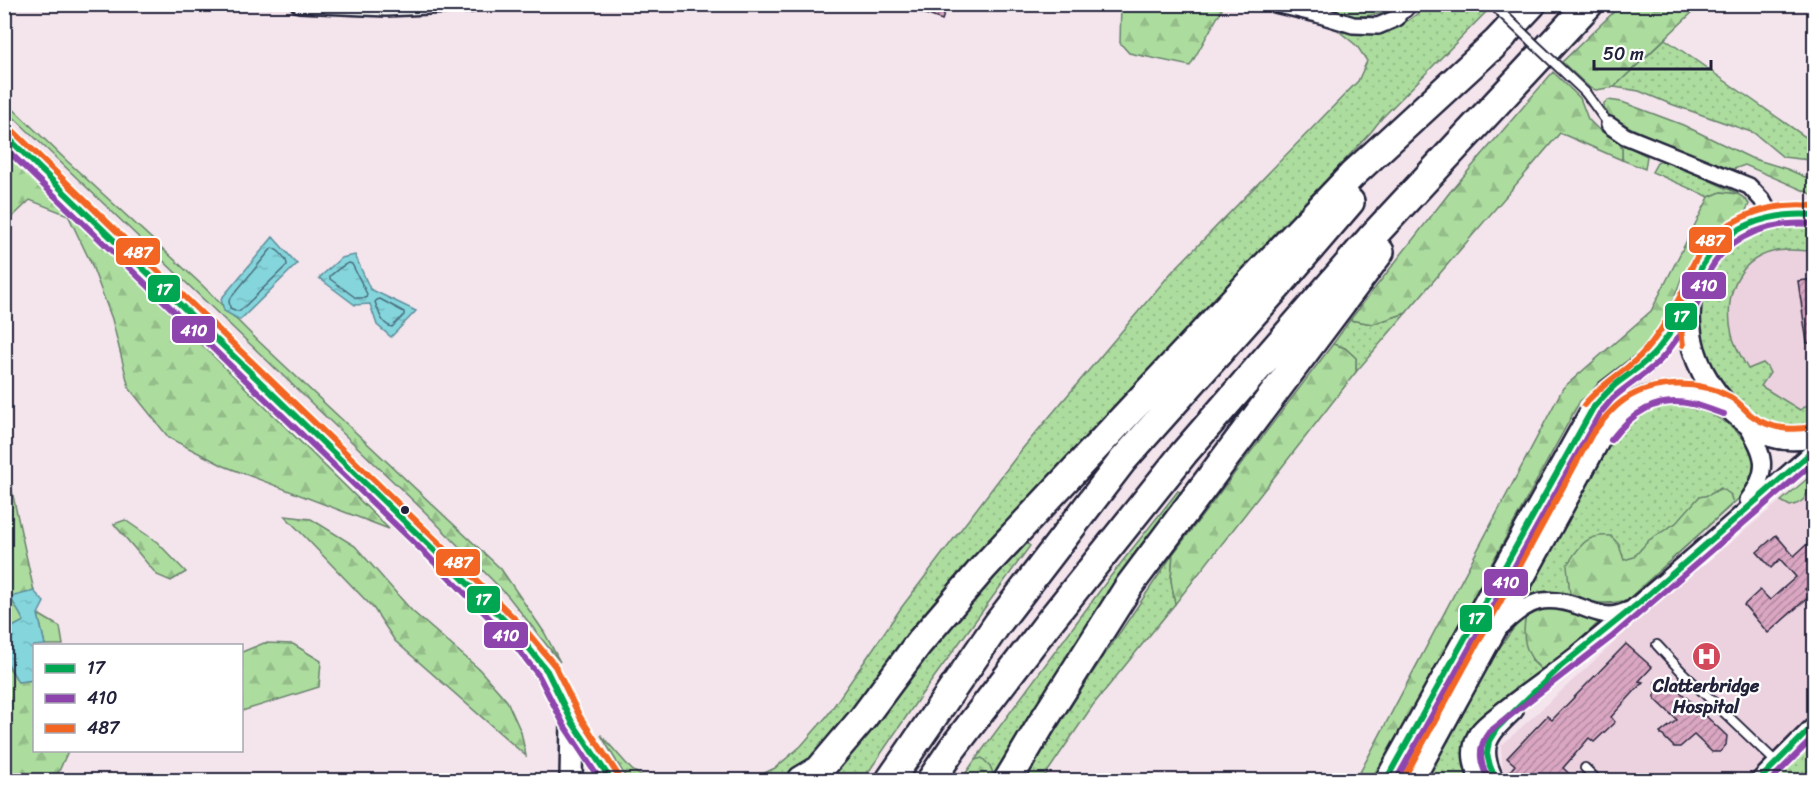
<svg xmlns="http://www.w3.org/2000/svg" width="1819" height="785" font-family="Sriracha,sans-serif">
<defs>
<pattern id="grass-dots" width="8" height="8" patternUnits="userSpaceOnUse" patternTransform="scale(1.5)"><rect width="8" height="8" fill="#acdd9e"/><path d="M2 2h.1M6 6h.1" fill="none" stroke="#94bd89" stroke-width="1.8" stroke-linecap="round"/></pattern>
<pattern id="forest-firs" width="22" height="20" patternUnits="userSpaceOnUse" patternTransform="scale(1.5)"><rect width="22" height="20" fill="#acdd9e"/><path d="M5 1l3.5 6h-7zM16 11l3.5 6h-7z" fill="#94bd89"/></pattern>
<pattern id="water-ripples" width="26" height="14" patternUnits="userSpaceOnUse" patternTransform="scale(1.5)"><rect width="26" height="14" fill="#84d6dc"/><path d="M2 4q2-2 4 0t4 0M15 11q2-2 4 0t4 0" fill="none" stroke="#72b7be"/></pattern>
<pattern id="building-hatch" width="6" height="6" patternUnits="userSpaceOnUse" patternTransform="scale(1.5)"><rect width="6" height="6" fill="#daa6c1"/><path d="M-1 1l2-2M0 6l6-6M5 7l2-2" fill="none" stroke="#b0879e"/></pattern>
</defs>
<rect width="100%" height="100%" fill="#f4e4ec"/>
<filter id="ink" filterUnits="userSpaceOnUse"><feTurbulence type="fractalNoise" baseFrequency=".0167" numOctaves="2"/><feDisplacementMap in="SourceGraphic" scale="12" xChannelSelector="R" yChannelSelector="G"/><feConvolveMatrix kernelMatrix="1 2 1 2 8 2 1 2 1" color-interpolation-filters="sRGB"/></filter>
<g filter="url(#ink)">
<path fill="#ecd1df" d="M1773,251h41v150l-14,9 -39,-24 2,-23 -14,6 -9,-15 -7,-18 -3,-18v-15l3,-16 8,-16 14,-12z
M1814,473v307h-304l-7,-7 -2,-27 151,-138z"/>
<path fill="url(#grass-dots)" stroke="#67806c" stroke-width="1.5" d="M1426,5h54l7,6 -105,107 -11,14 -405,433 -71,85 -39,54 -2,12 -56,58 -11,6h-37l25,-12 26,-22 26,-30 74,-108 122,-160 148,-175 187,-192 9,-20 -10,-15 -17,-14c36,1 61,1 86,-27z
M1665,39l149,104v19l-5,-2 -26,-3 -29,-24 -86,-30 -29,-12 -25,-4z
M1619,142l28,14 -2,13 -23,-9v-11z
M1661,161l8,1 70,32 -18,-2 -12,5 -57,-25 5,-9z
M1796,223l18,2v26c-13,0 -29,-3 -42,1 -38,10 -48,48 -40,83 3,12 10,23 16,34l15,-6 4,4 3,6 -9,13 39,24 14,-9v26c-14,2 -26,3 -41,0 -19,-5 -33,-23 -45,-37 -11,-13 -22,-27 -26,-43 -3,-11 -5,-26 -4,-37 4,-40 38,-75 75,-85 7,-2 16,-2 23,-2z
M1406,313l-50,59v-14l-11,-10 -12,-4 17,-24 23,4z
M1672,405c31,4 55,12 74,37 4,5 9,11 10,17 2,11 -4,22 -9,32l-120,109 -17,4 -19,-2 -21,-8 -24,-3 -21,6 61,-116 28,-46 20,-17 18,-10z
M1178,491l5,2 -107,157 -82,126 -4,-10 -15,-6 135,-183z
M1022,540l8,6 -111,152 -56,82h-43l94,-117z
M1173,554l-2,26 4,24 -82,101 -51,75h-18l65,-102z
M1526,615l6,46 10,9 -33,25 -33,32 -4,53h-50l65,-115 29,-40z
M601,735l31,35 16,10h-18l-5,-4z
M1813,745v35h-37l35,-34z"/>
<path fill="url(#forest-firs)" stroke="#67806c" stroke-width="1.5" d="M1622,4l78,1 -86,82 -18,3 -6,-2 -28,-26z
M1205,5l17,4 -32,57 -61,-13 -9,-10 1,-38z
M1296,5h103l-8,7 -34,5z
M1553,72l27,26 8,21 11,11 20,12 3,7v11l-62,-27 -154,180 -33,11 -23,-4 100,-128z
M4,100l63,61 135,124 51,51 248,233 43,63 16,30 -52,-66 -83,-84 -420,-403z
M1608,100l14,2 61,23 68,33 36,11 27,12v14l-69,-30 -14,5 -94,-39 -25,-13 -8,-9v-6z
M5,151l384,378 -165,-63 -55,-28 -40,-50 -17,-69 -21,-56 -23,-48 -38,-15 -25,24z
M1721,192c13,1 21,1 28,12l-5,11 -23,13 -19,19 -19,27 -23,61 -18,18 -62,48 -206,379h-18l207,-392 88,-77 58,-114z
M1333,344l12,4 11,10v14l-181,232 -4,-24 2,-26z
M4,462l2,2 28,127 -23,7 13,23 -19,10z
M1814,473v13h-3c-6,12 -7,17 -21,20l-9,-5z
M1721,488l9,6 3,9 -106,97c-24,6 -34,3 -57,-6l-3,-29c13,-19 18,-31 44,-29l8,9 5,15 10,-3 15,-17 27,-17 23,-26 10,-2z
M285,516l26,3 44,27 57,65 67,58 28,32 14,31 5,24 -131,-115 -21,-32z
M125,520l32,22 29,30 -15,9 -14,-6 -43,-51z
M1556,605l40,15 2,3 -36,34 -20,13c-17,-15 -21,-32 -16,-55l5,-4z
M38,614l22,13 3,18h-18z
M264,643l29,1 28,17 -2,26 -77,24v-59z
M4,658l14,24 16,-2v70l34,1 -13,29h-50z
M982,758l8,8 4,10 -2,4h-31l14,-20z"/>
<path fill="url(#water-ripples)" stroke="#5d8e9c" stroke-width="1.5" d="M273,237l24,27 -57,56 -16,-9 -3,-12z
M355,255l15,34 46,22 -25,26 -14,-12 -7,-21 -15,1 -36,-27 22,-20z
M34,591l10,11 -6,12 7,31 -11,1v34l-16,2 -13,-24v-27l19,-10 -14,-24z"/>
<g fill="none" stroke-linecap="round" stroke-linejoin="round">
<path stroke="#496a7b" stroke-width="1.5" d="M272,248c6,1 15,11 15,17l-47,46h-3l-7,-3 -1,-8z
M349,263l3,1 15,30 -1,4h-10l-26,-19v-3c6,-5 12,-11 19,-13z
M380,299l24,13v3l-12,12c-11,-3 -13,-15 -17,-25l2,-2z"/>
</g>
<path fill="url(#building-hatch)" stroke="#22223b" stroke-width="1.5" d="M903,4h45l-6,16 -39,-14z
M1815,279v64h-8l-9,-62z
M1776,535l18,21 21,-19v43l-10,9 6,6 -43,38 -24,-28 16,-15 10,10 26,-23 -16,-18 -9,9 -14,-16z
M1626,644l26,23 -13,14 4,1 -32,35 4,5 -21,20 -5,-4 -26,30 13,12h-57l-9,-9 5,-6 -8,-7 40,-42 5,4z
M1655,682l16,1 56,53 -1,9 -6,7h-8l-18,-17 -14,12h-6l-14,-14 17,-13 -22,-21z"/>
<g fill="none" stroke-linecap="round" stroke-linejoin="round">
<defs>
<path id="lane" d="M1397,18l10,-6 7,-8
M1585,92l24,33
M1657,645l26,28 94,90
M1585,768l12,12
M1633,780h11"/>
<path id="street" d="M299,4l87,4 85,-4
M1275,4l42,10 36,11 25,1 19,-8
M1609,125l16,11 124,50 13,14 9,16
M1746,424c18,31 25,44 2,76
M1502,626c26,-25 42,-32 76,-20 10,4 22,9 32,9 6,0 13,-3 19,-5
M1479,780c-8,-14 -11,-32 -2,-47 7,-10 18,-17 27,-24 24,-19 49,-36 73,-55 81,-66 159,-135 237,-204
M1496,780c-18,-34 -6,-45 19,-69
M1759,780l55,-55"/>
<path id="secondary" d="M4,134l430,416 83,83 30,38 25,51 39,58
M1814,215c-30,-4 -61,3 -86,22 -59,47 -46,130 7,176 25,22 46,31 79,23
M571,780l1,-58
M1386,780l207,-372 15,-17 38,-29 16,-18 28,-46
M1413,780l187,-342c10,-12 20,-25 33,-34 16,-10 43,-13 61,-9 11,3 21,7 32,10"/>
<path id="highway" d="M1491,48l41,-44
M802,780l17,-10 44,-52 55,-74 65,-76 291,-311 78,-82 151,-139
M890,780l108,-157 125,-163 155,-174 72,-84
M931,780l21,-31 97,-127 135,-169 186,-214 219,-235
M1008,780l34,-57 87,-137 251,-334"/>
</defs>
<use href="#lane" stroke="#22223b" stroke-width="12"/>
<use href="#street" stroke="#22223b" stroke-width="20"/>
<use href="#secondary" stroke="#22223b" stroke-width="26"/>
<use href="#highway" stroke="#22223b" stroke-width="32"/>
<use href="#lane" stroke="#fff" stroke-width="8"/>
<use href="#street" stroke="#fff" stroke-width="15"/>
<use href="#secondary" stroke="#fff" stroke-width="21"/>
<use href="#highway" stroke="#fff" stroke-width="27"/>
<defs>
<path id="lane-bridge" d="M1492,4l93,88"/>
</defs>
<use href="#lane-bridge" stroke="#22223b" stroke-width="12" stroke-linecap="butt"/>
<use href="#lane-bridge" stroke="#fff" stroke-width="8"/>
<defs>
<path id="bus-1" d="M4,134l430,416 83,83 30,38 25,51 39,58
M1386,780l207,-372c7,-8 14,-16 22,-23 15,-12 31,-21 43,-36 12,-15 24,-32 32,-50 5,-11 6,-24 13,-34 23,-40 67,-53 111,-50
M1496,780l-6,-14 -3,-12 2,-13 8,-13 63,-61 80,-65 174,-152
M1759,780l55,-55"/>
<path id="bus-2" d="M4,147l424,409 82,83 29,37 26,51 35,53
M1611,440c21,-27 45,-44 81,-36 11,2 21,7 32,10
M1487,776c-8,-15 -9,-30 2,-44l124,-96 201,-174
M1396,780l204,-367c4,-4 8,-9 12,-14 17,-16 38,-26 53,-44 13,-17 26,-35 34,-55 4,-10 6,-21 11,-30 21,-37 63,-49 103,-46
M1771,780l43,-43"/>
<path id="bus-3" d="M10,128l430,416 83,83 32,39 25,51 38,58
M1683,345c-16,-87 46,-147 131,-139
M1584,405c16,-20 38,-31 56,-49 18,-18 30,-41 42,-63
M1405,776l187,-342c9,-12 19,-25 32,-34 29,-20 75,-20 106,-3 8,4 14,12 21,18 18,14 39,16 61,12"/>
</defs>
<use href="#bus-1" stroke="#fff" stroke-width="10"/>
<use href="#bus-2" stroke="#fff" stroke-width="10"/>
<use href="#bus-3" stroke="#fff" stroke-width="10"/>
<use href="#bus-1" stroke="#00a651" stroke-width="6"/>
<use href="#bus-2" stroke="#8e44ad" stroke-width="6"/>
<use href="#bus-3" stroke="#f26522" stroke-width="6"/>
</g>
</g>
<defs>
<symbol id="hospital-disc" viewBox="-11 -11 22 22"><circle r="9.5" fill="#d1495b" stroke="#fff"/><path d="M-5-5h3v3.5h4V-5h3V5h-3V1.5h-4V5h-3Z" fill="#fff"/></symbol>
</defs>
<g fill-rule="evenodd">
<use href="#hospital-disc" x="1690" y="640" width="33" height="33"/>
</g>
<circle fill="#22223b" stroke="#fff" stroke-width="2" cx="405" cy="510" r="5"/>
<g text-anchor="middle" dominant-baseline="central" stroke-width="4.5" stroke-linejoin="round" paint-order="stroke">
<g font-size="18" font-weight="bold" fill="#22223b" stroke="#fff">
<text x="1706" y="686">Clatterbridge<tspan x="1706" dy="21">Hospital</tspan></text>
</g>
</g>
<g stroke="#fff" stroke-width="2">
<rect x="1688" y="226" width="45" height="28" rx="6" fill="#f26522"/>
<rect x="115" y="237" width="46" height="29" rx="6" fill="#f26522"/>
<rect x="1681" y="271" width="46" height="29" rx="6" fill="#8e44ad"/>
<rect x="147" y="274" width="34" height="29" rx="6" fill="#00a651"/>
<rect x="1664" y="302" width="34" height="29" rx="6" fill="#00a651"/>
<rect x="171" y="315" width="45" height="29" rx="6" fill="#8e44ad"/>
<rect x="435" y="548" width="46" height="29" rx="6" fill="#f26522"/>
<rect x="1483" y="568" width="46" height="29" rx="6" fill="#8e44ad"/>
<rect x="466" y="585" width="35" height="29" rx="6" fill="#00a651"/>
<rect x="1459" y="604" width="34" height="29" rx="6" fill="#00a651"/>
<rect x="483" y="621" width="46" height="28" rx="6" fill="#8e44ad"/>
</g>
<g font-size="16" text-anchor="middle" font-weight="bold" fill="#fff">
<text x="1710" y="246">487</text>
<text x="138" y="258">487</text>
<text x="1704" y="291">410</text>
<text x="164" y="295">17</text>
<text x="1681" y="322">17</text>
<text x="194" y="336">410</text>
<text x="458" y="568">487</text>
<text x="1506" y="588">410</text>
<text x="483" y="605">17</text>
<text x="1476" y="624">17</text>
<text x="506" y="641">410</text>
</g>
<rect width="1819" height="785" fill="none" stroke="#fff" stroke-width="24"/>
<rect x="12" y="12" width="1795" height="761" fill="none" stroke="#22223b" stroke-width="2" filter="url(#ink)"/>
<rect x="33" y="644" width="210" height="108" fill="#ffffff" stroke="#a7a7b1" stroke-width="1.5"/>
<rect x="45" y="664" width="30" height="9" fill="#00a651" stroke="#a7a7b1" stroke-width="1.5"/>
<text x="87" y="674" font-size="18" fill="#22223b">17</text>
<rect x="45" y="694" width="30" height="9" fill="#8e44ad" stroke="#a7a7b1" stroke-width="1.5"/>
<text x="87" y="704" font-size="18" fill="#22223b">410</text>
<rect x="45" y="724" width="30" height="9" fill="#f26522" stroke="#a7a7b1" stroke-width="1.5"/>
<text x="87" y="734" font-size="18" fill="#22223b">487</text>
<path d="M1594 60v9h117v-9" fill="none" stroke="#22223b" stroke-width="3"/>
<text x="1603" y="60" font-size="18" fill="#22223b" stroke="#ffffff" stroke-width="4.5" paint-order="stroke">50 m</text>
</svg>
